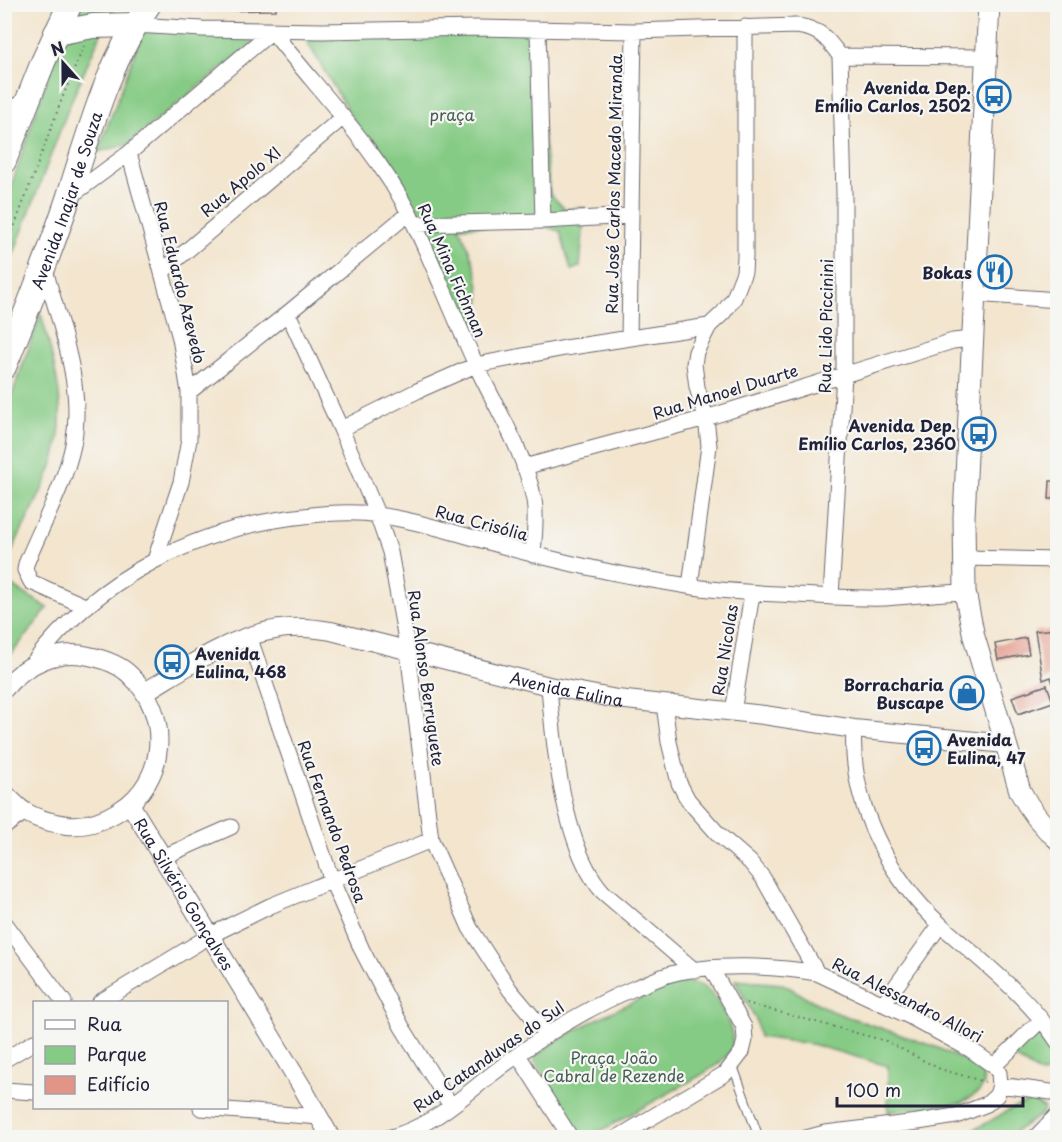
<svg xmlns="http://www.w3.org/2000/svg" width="1062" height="1142" font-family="'Playpen Sans',sans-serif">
<rect width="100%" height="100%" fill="#f6f6f2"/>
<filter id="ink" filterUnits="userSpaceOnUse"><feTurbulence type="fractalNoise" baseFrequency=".0167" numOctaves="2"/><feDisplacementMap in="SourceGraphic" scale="12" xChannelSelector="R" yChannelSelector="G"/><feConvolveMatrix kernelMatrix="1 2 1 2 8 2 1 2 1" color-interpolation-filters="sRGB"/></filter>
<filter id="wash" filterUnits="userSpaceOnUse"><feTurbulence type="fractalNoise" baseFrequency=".008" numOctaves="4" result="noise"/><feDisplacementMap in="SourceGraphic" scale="24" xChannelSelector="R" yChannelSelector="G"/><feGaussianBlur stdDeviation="1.35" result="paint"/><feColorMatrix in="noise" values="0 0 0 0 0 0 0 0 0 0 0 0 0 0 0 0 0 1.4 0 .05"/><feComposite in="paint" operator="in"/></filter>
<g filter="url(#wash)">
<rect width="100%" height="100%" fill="#f3e5ce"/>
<path fill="#86cb85" stroke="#547660" stroke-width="1.5" d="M81,5h36l-5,8 -22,-2 -15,4z
M147,20l126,7 -147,118 -28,7z
M531,25l19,169 15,15 20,-1 -5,59 -9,3 -11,-39 -24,-7 -77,3c14,28 34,81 8,107l-50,-107 -114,-192z
M103,29l-33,75 -65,173v-73l50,-149 9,-18z
M41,314c13,48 28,96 13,146 -11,35 -33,67 -46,101l-3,1v-148z
M5,570l4,14 39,24 -43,54z
M735,980l48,4 48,27 105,36 41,20 6,9 1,8 -5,8 -18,11 -73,9v-46l-77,-22 -52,-7 -3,-17z
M683,983c9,-1 15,0 22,5 13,9 31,43 27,59 -4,12 -21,22 -31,28l-111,62h-8l-49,-79c29,-23 64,-40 98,-55 17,-8 33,-16 52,-20z
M1034,1031c8,12 21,26 19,41l-12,2 -31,-19z
M1033,1101l11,7 -2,6 -35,23h-78c16,-1 33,-1 48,-9 19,-9 35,-23 56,-27z"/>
<g id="blocks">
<path fill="#e29586" d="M180,4h96v6l-92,1z
M986,260l19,1 -2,23 -19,-1z
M1050,481h8v18h-9z
M1056,629l2,6 -1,61 -6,-19 -8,3 -8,-49z
M1026,638l3,16 -31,6 -3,-16z
M1047,685l6,17 -35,12 -6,-17z"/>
</g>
</g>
<g filter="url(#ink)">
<use href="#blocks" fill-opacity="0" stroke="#6b666e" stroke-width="1.5"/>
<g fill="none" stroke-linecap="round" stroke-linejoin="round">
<defs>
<path id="service" d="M733,1066l26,72"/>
<path id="minor" d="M135,25l67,4 120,2 155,-3 157,3 163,-5c23,3 30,12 43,30l145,1
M538,29l5,192
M272,31c46,59 102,115 137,182 24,50 44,101 67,152 20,43 49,87 58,135 3,18 0,36 -1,55
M4,112l25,-12
M129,153l51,185 9,54v48l-8,42 -26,78
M68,198l61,-45 143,-122
M414,224l129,-3 88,-5
M44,266c15,58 41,118 29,179 -9,41 -31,80 -47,119l-1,6 6,12 54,24
M163,271l179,-153
M974,294l84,6
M288,313l53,116 36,85 13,38 18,99 23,189 39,88 40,62 37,44
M629,338l5,-307
M189,392l99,-79 121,-100
M341,429l76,-38 59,-26 89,-17 144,-22
M524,467l182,-49 247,-77 19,-2
M964,558l94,2
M690,586l19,-140 -3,-28 -9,-31 -3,-23 2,-12 13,-26 14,-13 11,-15 10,-26 1,-15v-230
M831,597l13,-223v-181l-4,-137
M249,636l83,245 30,69 40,77 49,79
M33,663c64,-85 165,-136 271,-147 24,-3 50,-5 74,-1 52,8 103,26 154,39 51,13 104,24 156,32 36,6 72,7 108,9 30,1 60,4 90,3 26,-2 52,-5 79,-6
M549,686c4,57 15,163 54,206 9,8 19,16 28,24 21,18 42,36 63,54
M664,704l5,38 10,41 9,17 31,35 31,27 13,16 54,95 92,43 62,34 23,16 5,7 1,12 -3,10 -10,9 -31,12 -38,6 -93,11 -19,5
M733,712l19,-118
M854,729c-5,72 35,150 88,197 41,37 85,69 116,116
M4,827l21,-15
M163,857l68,-30
M4,922l60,80
M100,1002l111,-67 59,-29 161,-66
M883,1004l57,-79
M518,1055l53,83
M4,1060l30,-18
M994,1066l47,-46
M1000,1085l58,8
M4,1090l30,2
M201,1108l119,9
M387,1138c42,-9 76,-42 109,-67 44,-34 90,-63 141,-84 11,-4 23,-10 34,-13 41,-11 104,-8 146,-1
M617,1138l109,-65 16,-21 3,-12 -1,-13 -33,-59
M1035,1138l23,-24"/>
<g id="tertiary">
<path d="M4,689c20,-24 53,-41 85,-33 14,3 30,8 41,19 41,38 38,106 -11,136 -16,10 -33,16 -52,14 -14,-2 -30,-5 -43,-14 -7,-4 -13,-12 -20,-18"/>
<path id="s1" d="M145,692c42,-25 85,-56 135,-63 17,-3 34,-1 51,2l218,55 68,13 147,16 90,14 152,15"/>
<path id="s2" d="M130,804l172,283 29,51"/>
</g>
<path id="secondary" d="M989,4l-25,513 1,75 9,45 46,154c10,19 21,34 38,48"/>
<g id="primary">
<path d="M56,33l37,-7 42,-1"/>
<path d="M4,161l39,-99 27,-58"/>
<path id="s3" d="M4,367c23,-56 45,-112 64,-168 23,-70 38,-133 81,-195"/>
</g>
</defs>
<use href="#service" stroke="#6b666e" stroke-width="10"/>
<use href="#minor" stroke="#6b666e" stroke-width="17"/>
<use href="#tertiary" stroke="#6b666e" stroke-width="20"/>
<use href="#secondary" stroke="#6b666e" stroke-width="23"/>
<use href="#primary" stroke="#6b666e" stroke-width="26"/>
<path stroke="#6b666e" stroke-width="2" stroke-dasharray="1.5 4.5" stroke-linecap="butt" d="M4,254l59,-158 21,-50
M746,1003l140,38 54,28 45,13"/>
<use href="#service" stroke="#fff" stroke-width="8"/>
<use href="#minor" stroke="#fff" stroke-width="15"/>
<use href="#tertiary" stroke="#fff" stroke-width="18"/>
<use href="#secondary" stroke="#fff" stroke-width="21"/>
<use href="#primary" stroke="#fff" stroke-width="24"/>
</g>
</g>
<defs>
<symbol id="bus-ring" viewBox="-11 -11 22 22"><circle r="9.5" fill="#f6f6f2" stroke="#1f6fb2" stroke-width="1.5"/><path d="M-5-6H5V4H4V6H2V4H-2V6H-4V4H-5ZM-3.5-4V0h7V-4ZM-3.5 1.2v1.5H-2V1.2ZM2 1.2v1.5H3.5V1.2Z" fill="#1f6fb2"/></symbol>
<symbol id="restaurant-ring" viewBox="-11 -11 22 22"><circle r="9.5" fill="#f6f6f2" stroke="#1f6fb2" stroke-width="1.5"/><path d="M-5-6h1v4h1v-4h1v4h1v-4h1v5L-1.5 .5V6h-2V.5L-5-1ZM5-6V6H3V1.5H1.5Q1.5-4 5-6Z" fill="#1f6fb2"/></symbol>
<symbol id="shop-ring" viewBox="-11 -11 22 22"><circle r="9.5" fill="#f6f6f2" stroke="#1f6fb2" stroke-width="1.5"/><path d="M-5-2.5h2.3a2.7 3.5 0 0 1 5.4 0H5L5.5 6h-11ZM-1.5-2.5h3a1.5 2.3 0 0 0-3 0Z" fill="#1f6fb2"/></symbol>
</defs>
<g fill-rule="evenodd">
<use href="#bus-ring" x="975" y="77" width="38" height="38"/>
<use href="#restaurant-ring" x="976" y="253" width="38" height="38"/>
<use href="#bus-ring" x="960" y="415" width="38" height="38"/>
<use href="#bus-ring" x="153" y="643" width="38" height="38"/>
<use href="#shop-ring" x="948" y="674" width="38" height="38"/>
<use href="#bus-ring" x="905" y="729" width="38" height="38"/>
</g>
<g text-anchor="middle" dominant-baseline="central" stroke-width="4.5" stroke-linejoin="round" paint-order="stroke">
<g font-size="16" font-weight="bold" fill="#22223b" stroke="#f6f6f2" text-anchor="end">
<text x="971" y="87">Avenida Dep.<tspan x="971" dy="18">Emílio Carlos, 2502</tspan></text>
<text x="972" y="272">Bokas</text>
<text x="956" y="425">Avenida Dep.<tspan x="956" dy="18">Emílio Carlos, 2360</tspan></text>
<text x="195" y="653" text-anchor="start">Avenida<tspan x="195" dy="18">Eulina, 468</tspan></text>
<text x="944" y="684">Borracharia<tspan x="944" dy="18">Buscape</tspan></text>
<text x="947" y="739" text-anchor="start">Avenida<tspan x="947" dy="18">Eulina, 47</tspan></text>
</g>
<g font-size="16" fill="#455d55" stroke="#f6f6f2">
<text x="452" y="114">praça</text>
<text x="614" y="1057">Praça João<tspan x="614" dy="18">Cabral de Rezende</tspan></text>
</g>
<g font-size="16" fill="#22223b" stroke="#f6f6f2">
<text transform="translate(240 181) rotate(-40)">Rua Apolo XI</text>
<text transform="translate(613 184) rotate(-89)">Rua José Carlos Macedo Miranda</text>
<text stroke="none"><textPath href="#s3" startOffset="178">Avenida Inajar de Souza</textPath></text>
<text transform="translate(453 270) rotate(66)">Rua Mina Fichman</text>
<text transform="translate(181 282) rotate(76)">Rua Eduardo Azevedo</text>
<text transform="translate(825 326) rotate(-89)">Rua Lido Piccinini</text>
<text transform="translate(725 391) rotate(-17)">Rua Manoel Duarte</text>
<text transform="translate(482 522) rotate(15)">Rua Crisólia</text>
<text transform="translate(724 650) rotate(-81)">Rua Nicolas</text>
<text transform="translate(427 678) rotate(82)">Rua Alonso Berruguete</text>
<text stroke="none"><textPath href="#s1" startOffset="444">Avenida Eulina</textPath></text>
<text transform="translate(333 821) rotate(70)">Rua Fernando Pedrosa</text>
<text stroke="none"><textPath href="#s2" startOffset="105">Rua Silvério Gonçalves</textPath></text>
<text transform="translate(908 999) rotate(27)">Rua Alessandro Allori</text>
<text transform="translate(488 1056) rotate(-35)">Rua Catanduvas do Sul</text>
</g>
</g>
<rect width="1062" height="1142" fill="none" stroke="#f6f6f2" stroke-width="24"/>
<rect x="33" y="1001" width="195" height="108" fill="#f6f6f2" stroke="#a1a1a9" stroke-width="1.5"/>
<rect x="45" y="1020" width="30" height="9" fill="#ffffff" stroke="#a1a1a9" stroke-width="1.5"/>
<text x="87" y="1031" font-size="18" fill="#22223b">Rua</text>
<rect x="45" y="1046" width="30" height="18" fill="#86cb85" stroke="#a1a1a9" stroke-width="1.5"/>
<text x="87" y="1061" font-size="18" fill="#22223b">Parque</text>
<rect x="45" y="1076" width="30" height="18" fill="#e29586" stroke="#a1a1a9" stroke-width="1.5"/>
<text x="87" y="1091" font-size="18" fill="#22223b">Edifício</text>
<g transform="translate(63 63) rotate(339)" stroke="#f6f6f2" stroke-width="4.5" paint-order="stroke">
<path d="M0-4.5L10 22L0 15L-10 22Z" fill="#22223b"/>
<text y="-9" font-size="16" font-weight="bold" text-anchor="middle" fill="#22223b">N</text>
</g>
<path d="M837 1097v9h186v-9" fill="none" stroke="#22223b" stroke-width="3"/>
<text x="846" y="1097" font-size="18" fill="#22223b" stroke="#f6f6f2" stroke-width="4.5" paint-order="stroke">100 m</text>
</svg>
